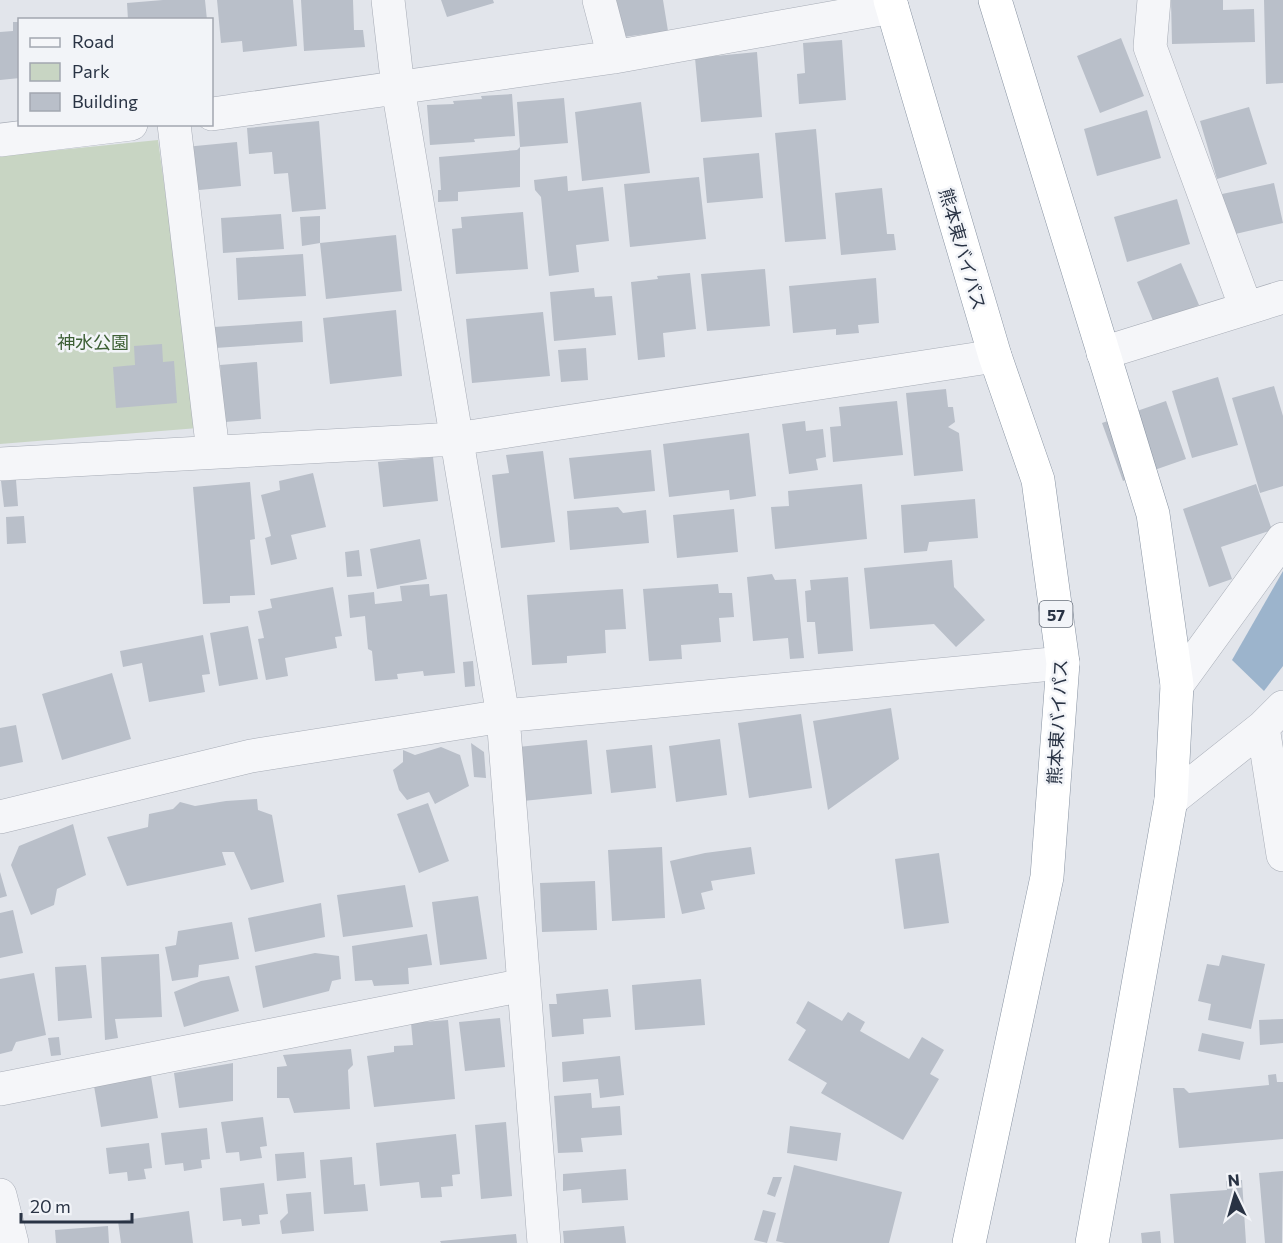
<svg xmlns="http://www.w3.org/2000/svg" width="1283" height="1243" font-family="Commissioner,'Noto Sans JP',sans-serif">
<rect width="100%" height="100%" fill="#e2e5eb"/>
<path fill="#c8d5c3" d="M158,140l40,288 -198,16v-288z"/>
<path fill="#9cb4cc" d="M1283,571v95l-19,25 -32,-31z"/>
<path fill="#b9bfc9" d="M163,0h42l2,20h-79l-1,-17z
M217,0h76l4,46 -54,6 -1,-11 -21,2z
M301,0h52l1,30h9l2,17 -61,4z
M441,0h52l1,3 -47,14z
M610,0h53l5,31 -52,7z
M1171,0h52v10l31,-1 1,33 -83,2z
M1264,0h19v83l-17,1z
M13,22h7v56l-20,2v-48l13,-1z
M1121,38l23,58 -44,17 -23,-57z
M842,40l4,60 -47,4 -2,-30 8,-1 -2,-30z
M757,52l5,65 -61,5 -6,-64z
M512,94l3,42 -41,3 1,3 -45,3 -3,-40 27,-1 -1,-3 29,-2 -1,-3z
M564,98l4,45 -48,4 -3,-45z
M641,102l9,71 -68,8 -7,-69z
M1249,107l18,57 -50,15 -17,-58z
M1147,110l14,48 -64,18 -13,-47z
M319,121l7,88 -34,3 -4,-39 -14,1 -2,-22 -23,2 -2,-26z
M816,129l10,110 -41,3 -10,-109z
M237,142l4,44 -52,5 -4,-44z
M520,147v40l-62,5v9l-20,1v-12h3l-2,-33 78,-7z
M759,153l4,45 -56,5 -4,-45z
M567,176l1,15 35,-4 6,54 -33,4 3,27 -30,4 -8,-79 -6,-7 -1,-10z
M699,177l7,62 -76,8 -6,-63z
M1274,183l9,40 -52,12 -9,-41z
M882,188l5,46h7l2,16 -55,5 -6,-62z
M1177,199l13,45 -63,18 -13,-45z
M523,212l5,57 -72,5 -4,-45 10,-1 -1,-11z
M281,214l3,35 -61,4 -2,-35z
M320,216v27l76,-8 6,56 -76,8 -6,-56 -18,3 -2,-29z
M303,254l3,42 -68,4 -2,-42z
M1181,263l18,42 -45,18 -17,-41z
M765,269l5,57 -63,5 -6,-57z
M690,273l6,56 -33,4 2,24 -27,3 -7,-78 27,-3 -1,-3z
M876,278l3,45 -21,2 1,8 -23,2v-6l-43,4 -4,-47z
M594,288l1,9 17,-1 4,39 -62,6 -4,-49z
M396,310l6,66 -72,8 -7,-66z
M543,312l7,64 -78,7 -6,-64z
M302,321l1,21 -88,6 -1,-21z
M162,344l1,18 11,-1 3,42 -61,5 -3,-41 22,-2 -1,-19z
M586,348l2,32 -27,2 -3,-32z
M257,362l4,57 -36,3 -5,-57z
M1218,377l20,68 -46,13 -20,-67z
M1274,386l9,30v70l-23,7 -28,-95z
M946,389l2,18h5l2,15 -7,5 11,6 4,38 -49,5 -8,-83z
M897,401l6,54 -70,7 -3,-35 11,-1 -2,-19z
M1166,401l20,58 -63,22 -21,-58z
M805,421l1,10 17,-2 3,28 -10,2 2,11 -29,4 -7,-50z
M749,433l7,63 -26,4 -1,-10 -60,7 -6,-53z
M651,450l4,41 -81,8 -5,-41z
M543,451l12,91 -54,6 -9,-73 17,-2 -3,-18z
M433,457l5,44 -55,6 -5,-45z
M313,473l13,54 -35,8 6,24 -26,6 -6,-27 6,-2 -10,-41 19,-5 -1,-9z
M16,480l2,26 -14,1 -3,-26z
M250,482l5,57 -5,1 5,55 -25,1v7l-27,1 -10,-117z
M862,484l5,55 -92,10 -4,-42 18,-1 -1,-15z
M1256,484l16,46 -51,17 11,32 -23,8 -26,-78z
M975,499l3,39 -49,4 -2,9 -23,2 -3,-48z
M618,507l5,6 23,-3 3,33 -79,7 -3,-39z
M734,509l4,43 -61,6 -4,-43z
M24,516l2,27 -19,1 -1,-27z
M420,539l7,40 -50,10 -7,-40z
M359,550l3,26 -15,1 -2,-25z
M952,560l2,27 31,33 -29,27 -22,-23 -64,5 -6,-61z
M772,574l3,6 21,-1 8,79 -14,1 -2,-21 -35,3 -6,-64z
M848,577l5,74 -35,3 -3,-32h-8l-2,-31 6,-1 -1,-10z
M429,584l1,12 17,-2 8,79 -31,3 -1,-5 -26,3 1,5 -23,2 -3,-30 -4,-2 -3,-33 -15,2 -2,-23 26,-3 1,12 27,-3 -2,-15z
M718,584l1,9h13l2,24 -15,1 2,24 -40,3 1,14 -33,2 -6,-72z
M333,587l9,49 -7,1 2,11 -52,10 3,18 -22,4 -8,-41 6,-1 -6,-27 14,-3 -2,-9z
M623,589l3,40 -21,1 1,23 -39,3v7l-35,2 -5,-70z
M248,626l10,53 -39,7 -9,-53z
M203,635l7,39 -8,1 3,17 -56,10 -7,-39 -19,4 -3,-16z
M473,661l2,25 -10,1 -2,-25z
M112,673l19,66 -69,21 -20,-66z
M891,708l8,51 -71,51 -15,-89z
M801,714l11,74 -63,10 -11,-75z
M16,725l7,37 -23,5v-39z
M720,739l7,56 -51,7 -7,-56z
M587,740l5,54 -69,7 -5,-54z
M471,743l13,9 2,26 -12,-1z
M652,745l4,43 -45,5 -5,-43z
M441,747l19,8 9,31 -34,18 -6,-12 -22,8 -8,-10 -6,-20 10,-8v-12l12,5z
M257,799l1,11 14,5 12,67 -33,8 -17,-38h-12l4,13 -99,21 -20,-49 41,-10 1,-13 24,-5 7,-7 15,4 31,-5z
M428,803l21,58 -30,12 -22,-59z
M73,824l13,51 -29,14 -3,16 -23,10 -20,-50 8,-19z
M662,847l3,71 -53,3 -4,-71z
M751,847l4,27 -44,7 2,9 -12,3 4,16 -23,5 -12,-53 35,-8z
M939,853l10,70 -45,6 -9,-70z
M0,872l7,24 -7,2z
M595,881l2,49 -55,2 -2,-49z
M405,885l8,42 -70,10 -6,-42z
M478,896l9,63 -47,6 -8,-63z
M321,903l4,34 -70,15 -7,-34z
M13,910l10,43 -23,5v-45z
M232,922l7,37 -40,6 -1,12 -26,4 -7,-34 11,-2 2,-14z
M427,934l5,31 -24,3 1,16 -35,2 -2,-6 -17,1 -3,-35z
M315,953l24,3 2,23 -9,2 -3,10 -66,17 -8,-42z
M159,954l3,63 -47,2 3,19 -13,2 -4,-83z
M1222,955l43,9 -14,65 -43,-9 3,-16 -13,-3 9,-37 12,2z
M86,965l6,53 -34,3 -3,-54z
M34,973l12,62 -30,7 -4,9 -12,3v-75z
M229,976l10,35 -55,16 -10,-35 27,-11z
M701,979l4,46 -70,5 -3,-45z
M608,989l3,28 -28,2 1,15 -32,3 -3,-33h8l-1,-10z
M808,1001l34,20 6,-9 17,10 -5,9 49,28 13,-22 22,13 -14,24 9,5 -36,61 -82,-47 6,-10 -39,-23 18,-30 -10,-7z
M500,1018l5,49 -40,4 -6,-49z
M1283,1019v24l-23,2 -1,-25z
M448,1020l7,79 -81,8 -7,-51 27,-4v-6l19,-1 -2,-22z
M1202,1033l42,9 -4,18 -42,-9z
M59,1037l2,18 -10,1 -3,-18z
M351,1049l2,16 -5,5 2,39 -56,4 -5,-15h-12v-31l10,-1 -4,-11z
M620,1056l4,39 -24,3 -2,-19 -35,3 -1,-20z
M233,1063v38l-54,7 -5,-35z
M1276,1074l1,8h6v57l-104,9 -6,-60h11l5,5 80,-8 -1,-10z
M151,1076l7,42 -57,9 -7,-41 30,-8z
M591,1093l1,15 28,-2 2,29 -41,3 2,14 -25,1 -4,-57z
M263,1117l4,29 -7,1 2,11 -22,3 -1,-9 -13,1 -5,-31z
M506,1122l6,74 -31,3 -6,-74z
M790,1126l51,7 -4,28 -50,-8z
M207,1128l3,31 -9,1 1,8 -18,3 -1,-8 -18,2 -4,-32z
M456,1134l4,40 -8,1 1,11 -12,1 1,10 -21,1 -2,-16 -39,4 -4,-43z
M149,1143l3,25 -8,1 2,10 -18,2 -1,-9 -18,2 -3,-26z
M304,1152l2,26 -29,3 -2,-27z
M352,1157l2,28 11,-1 3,27 -44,3 -4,-54z
M794,1165l108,27 -13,51h-104l-9,-2z
M626,1169l2,31 -46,3 -1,-14 -18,2v-17z
M1283,1171l-1,72h-17l-6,-70z
M773,1177h9l-7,20 -8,-3z
M1242,1180l4,63h-72l-4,-49 57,-4 -1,-9z
M264,1183l4,31 -9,1 1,9 -18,2 -1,-7 -18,2 -3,-33z
M311,1192l3,39 -32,3 -2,-13 8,-8 -2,-19z
M763,1210l13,3 -9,30 -13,-3z
M189,1211l4,32h-72l-3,-22z
M108,1226l1,17h-53l-1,-13z
M624,1226l2,17h-62l-1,-12z
M1160,1231l1,12h-19l-1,-10z
M516,1234l1,9h-76l-1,-2z"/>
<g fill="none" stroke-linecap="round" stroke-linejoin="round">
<defs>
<path id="minor" d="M388,0l10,88 105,628 41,527
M599,0l15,57
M1154,0l-4,47 96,261
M212,114l402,-57 278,-50
M174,124l39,328
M0,140l131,-16
M1103,353l180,-56
M0,464l456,-25 539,-83
M1177,685l106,-146
M1263,727l20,128
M1171,800l92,-73 20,-20
M0,817l251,-61 252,-40 560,-53
M0,1089l524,-104
M0,1195l12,48"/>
<path id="trunk" d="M890,0l105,356 43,124 25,183 -16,214 -78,366
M995,0l158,514 24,171 -6,115 -79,443"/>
</defs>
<use href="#minor" stroke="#a7acb6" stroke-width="34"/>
<use href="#trunk" stroke="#8893a2" stroke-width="34"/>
<use href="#minor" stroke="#f5f6f9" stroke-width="33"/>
<use href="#trunk" stroke="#fff" stroke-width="33"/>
</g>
<g text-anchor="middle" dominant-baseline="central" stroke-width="5" stroke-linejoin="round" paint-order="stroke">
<rect fill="#f2f4f8" stroke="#656d7a" stroke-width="1.5" x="1039.5" y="601" width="33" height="26" rx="4.5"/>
<g font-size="16" font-weight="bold" fill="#293344">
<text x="1056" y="614">57</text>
</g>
<g font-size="18" fill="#293344" stroke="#f2f4f8">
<text transform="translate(963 249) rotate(74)">熊本東バイパス</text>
<text transform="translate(1057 722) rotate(-87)">熊本東バイパス</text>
</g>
<g font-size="18" fill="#3e6036" stroke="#f2f4f8">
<text x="93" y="342">神水公園</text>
</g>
</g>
<rect x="18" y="18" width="195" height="108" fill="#f2f4f8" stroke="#a2a7b0" stroke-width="1.5"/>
<rect x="30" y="38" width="30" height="9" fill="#f5f6f9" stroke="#a2a7b0" stroke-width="1.5"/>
<text x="72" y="48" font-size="18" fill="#293344">Road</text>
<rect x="30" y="63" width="30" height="18" fill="#c8d5c3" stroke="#a2a7b0" stroke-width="1.5"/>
<text x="72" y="78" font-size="18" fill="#293344">Park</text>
<rect x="30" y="93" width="30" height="18" fill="#b9bfc9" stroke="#a2a7b0" stroke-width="1.5"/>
<text x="72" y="108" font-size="18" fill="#293344">Building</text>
<g transform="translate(1235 1195) rotate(355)" stroke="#f2f4f8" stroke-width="4.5" paint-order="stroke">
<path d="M0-4.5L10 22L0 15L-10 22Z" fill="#293344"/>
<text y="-9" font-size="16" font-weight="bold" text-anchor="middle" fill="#293344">N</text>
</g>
<path d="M21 1213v9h111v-9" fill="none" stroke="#293344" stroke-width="3"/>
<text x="30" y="1213" font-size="18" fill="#293344" stroke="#f2f4f8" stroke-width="4.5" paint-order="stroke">20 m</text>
</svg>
